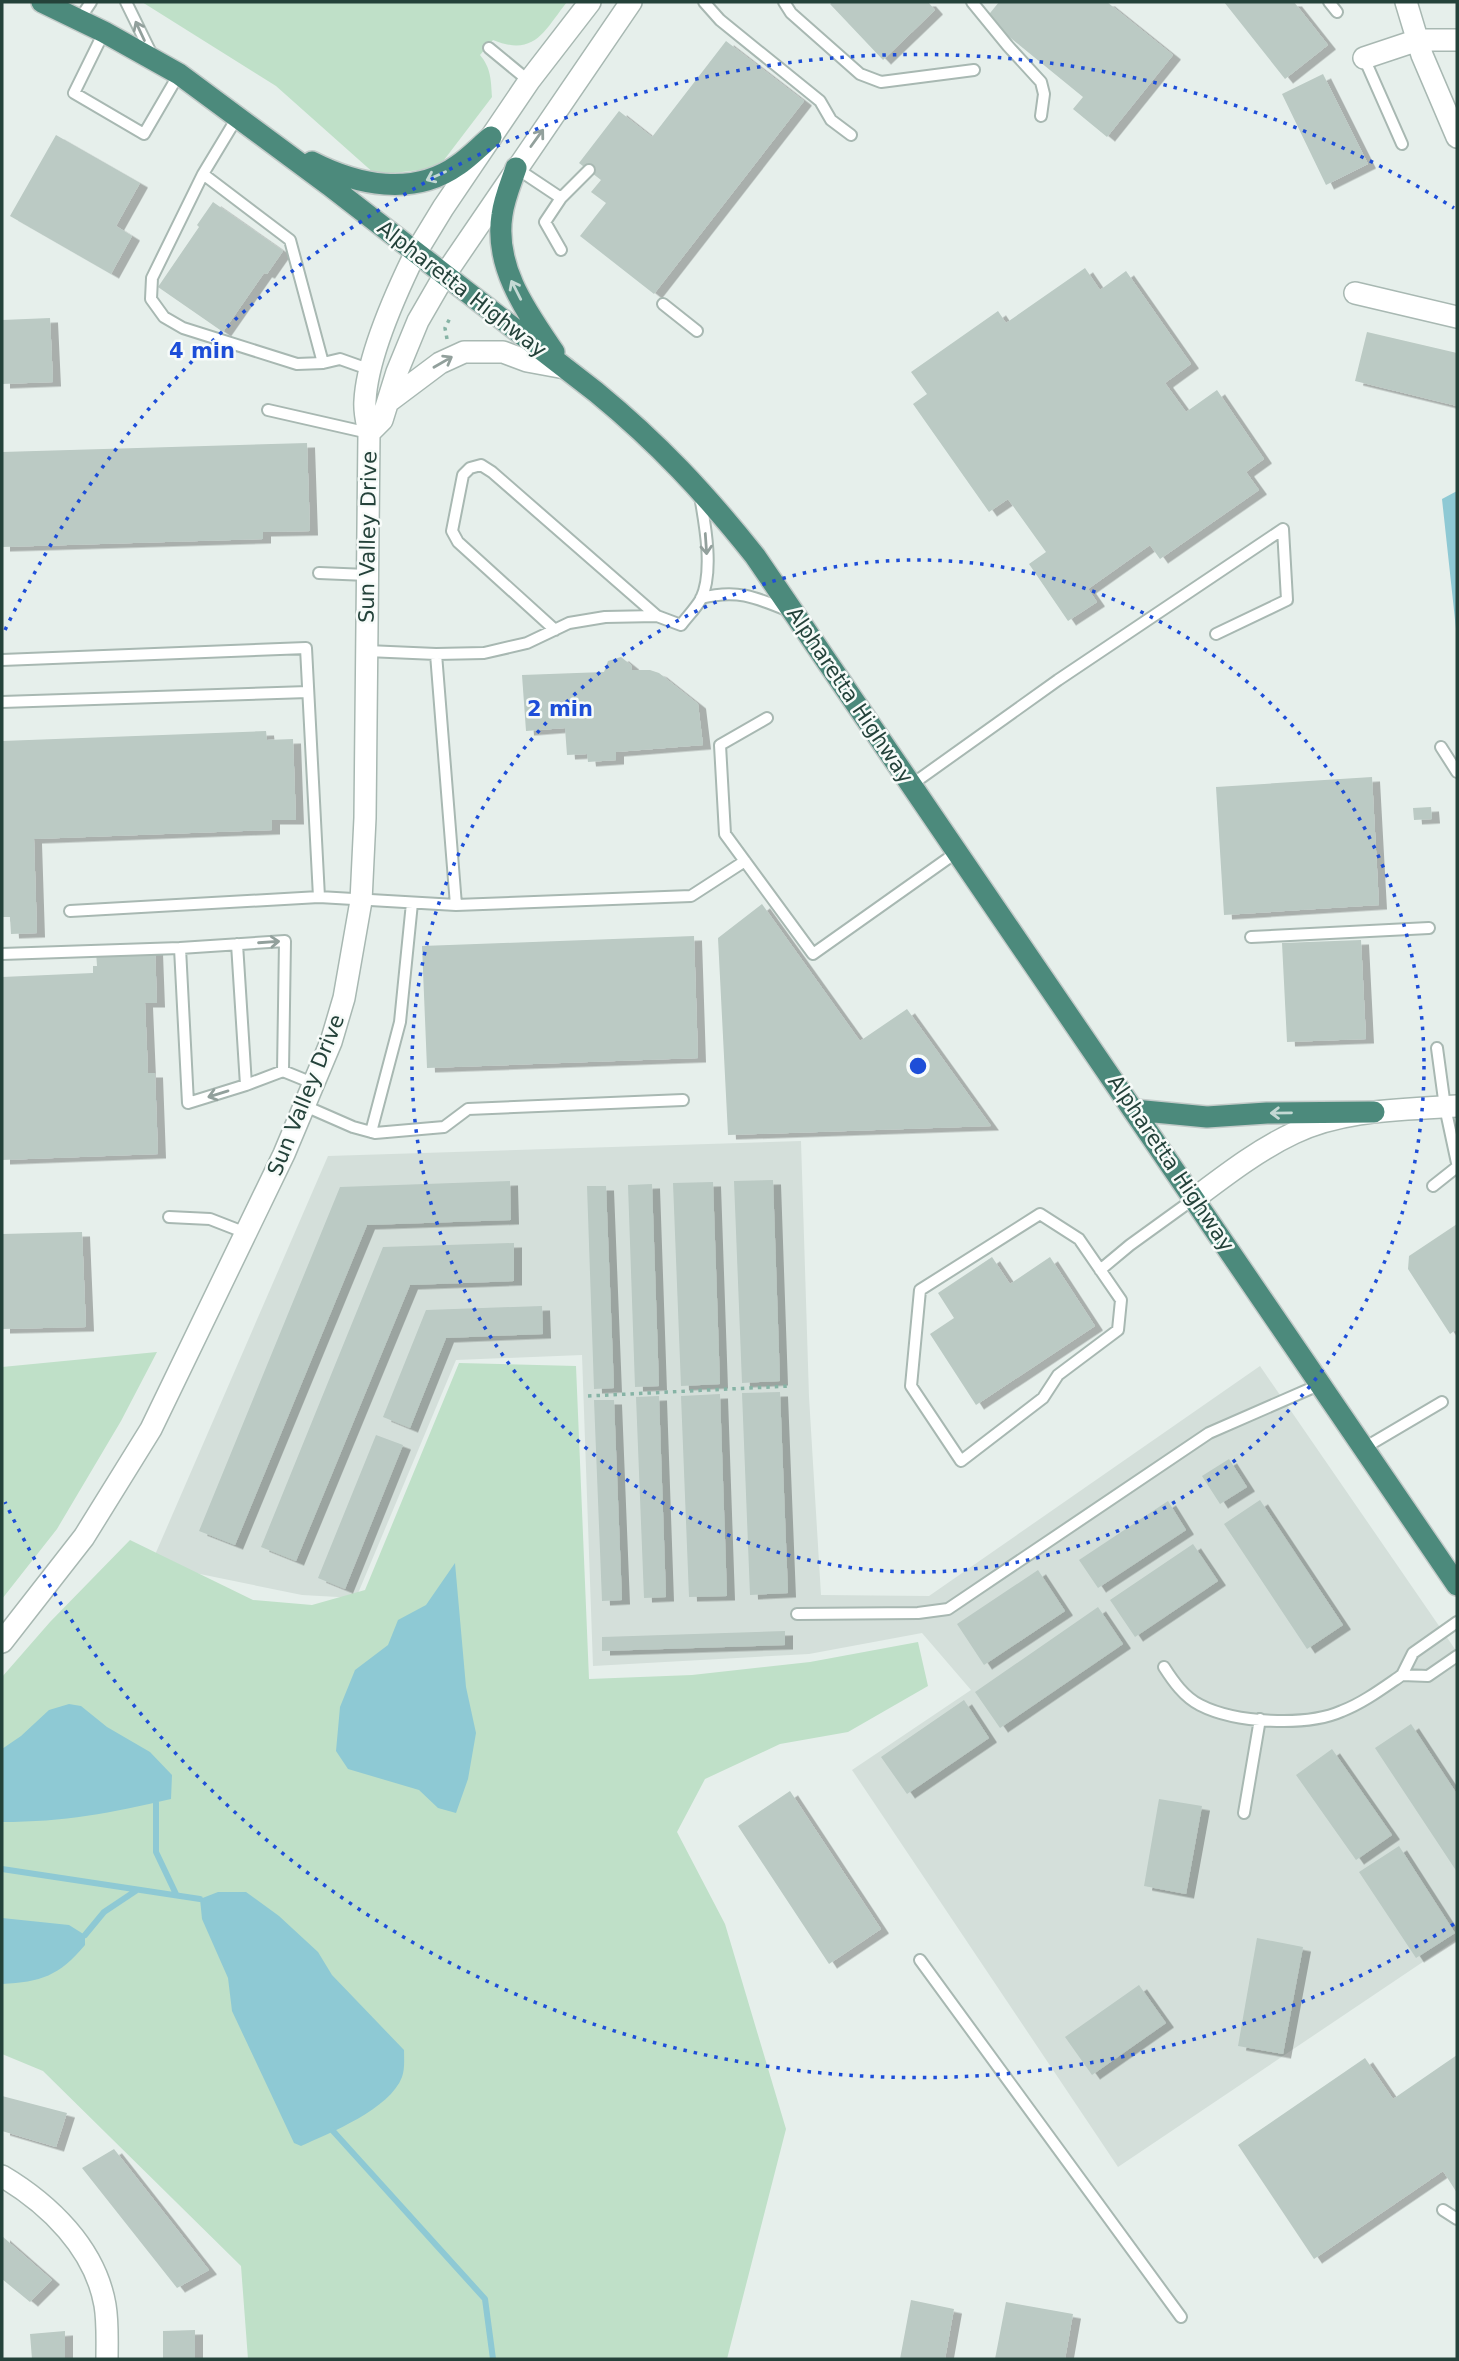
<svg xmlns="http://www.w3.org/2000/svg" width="1459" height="2361" font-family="'DejaVu Sans',sans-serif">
<defs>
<filter id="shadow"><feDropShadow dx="8" dy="4.5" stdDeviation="0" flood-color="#0004"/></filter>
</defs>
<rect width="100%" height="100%" fill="#e6efeb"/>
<path fill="#d4dfda" d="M801,1141l8,256 12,198 108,1 331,-230 197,286v287l-339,228 -266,-397 119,-80 -49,-57 -113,21 -216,12 -11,-311 -126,5 -100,238 -54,-3 -151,-31 177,-408z"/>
<path fill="#bfe0c8" d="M142,2h425c-23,29 -32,55 -74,38l-13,15c11,13 11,25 12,42l-48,63 -16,9 -52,6 -100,-89z
M157,1352l-36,69 -64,108 -55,70v-232z
M459,1363l117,3 13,313 103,-4 118,-13 108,-20 10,44 -80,46 -68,12 -75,35 -28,53 48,92 61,205 -59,230h-479l-7,-93 -198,-195 -41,-17v-377l48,-55 80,-82 123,60 59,5 53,-15z"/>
<path fill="#8ec9d4" d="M1457,491v147l-15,-139z
M455,1563l11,124 10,46 -8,46 -12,34 -18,-5 -19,-18 -71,-21 -12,-18 4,-44 15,-37 33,-25 10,-25 28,-15z
M69,1704l12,2 26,21 43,25 22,23 -1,24c-60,14 -107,23 -169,23v-73l19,-13 28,-26z
M218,1892h28l33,24 39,36 14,23 72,75c0,8 1,19 -2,27 -12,32 -72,56 -101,69l-7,-3 -62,-132 -4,-33 -26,-59 -2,-20z
M2,1918l67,7 16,10v10c-26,31 -44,37 -83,39z"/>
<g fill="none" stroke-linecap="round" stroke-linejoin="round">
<path stroke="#8ec9d4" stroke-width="6" d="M156,1803v49l20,42
M2,1869l198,30
M85,1935l19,-23 33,-22
M333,2131l152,168 8,60"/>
</g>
<path fill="#bbcac4" filter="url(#shadow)" d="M833,2h95l7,8 -52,50 -53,-56z
M999,2h108l66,53 -66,82 -34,-28 10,-12 -97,-79z
M1224,2h70l34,43 -43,34z
M726,41l78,60 -150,193 -74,-58 26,-33 -15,-11 10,-12 -22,-17 40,-52 33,26z
M1323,74l45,90 -42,21 -44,-91z
M56,135l84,48 -24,43 16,10 -21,38 -101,-58z
M213,202l70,49 -16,23 -3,-1 -41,59 -65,-45 41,-60 -2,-2z
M1085,268l15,22 26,-19 65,93 -26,19 21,29 31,-22 47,69 -18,13 13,18 -99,69 -10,-14 -62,44 9,13 -29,19 -39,-57 17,-12 -38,-53 -19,13 -76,-108 14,-10 -16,-22 87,-61 8,12z
M50,318l3,64 -51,2v-64z
M1367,332l90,21v53l-102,-25z
M307,443l3,88 -47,1v7l-261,8v-95z
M621,657l10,8 1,5h18l9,3 39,31 5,41 -87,7v8l-28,2 -1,-8 -20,1 -2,-27 -39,3 -4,-56 82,-3 4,-11z
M266,731l1,9 26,-1 3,81h-24v10l-238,9 3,94 -26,1 -1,-17h-8v-176z
M1372,777l7,128 -155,10 -8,-128z
M1431,807l1,12 -18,1 -1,-12z
M762,904l98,137 47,-32 84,117 -263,9 -10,-197z
M694,936l4,122 -271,10 -5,-122z
M1361,940l5,99 -79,3 -5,-99z
M155,949l2,54h-12l3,70h7l3,81 -156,6v-183l91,-4v-7h4l-1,-15z
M773,1180l7,201 -38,2 -8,-202z
M510,1181l1,39 -144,5 -132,320 -36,-14 141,-344z
M713,1182l7,202 -39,2 -8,-203z
M652,1184l7,202 -24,1 -7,-202z
M587,1186h19l8,202 -20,1z
M1457,1224v105l-7,5 -42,-65 1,-13z
M82,1232l4,95 -84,2v-95z
M514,1243v38l-104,4 -114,276 -35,-14 122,-300z
M992,1257l18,27 40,-27 45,69 -119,79 -46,-71 24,-16 -16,-25z
M542,1306l1,28 -97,4 -36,90 -27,-11 43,-107z
M780,1392l8,201 -38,2 -8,-202z
M720,1394l7,202 -38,1 -8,-201z
M659,1396l7,201 -22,1 -8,-201z
M594,1400h20l8,200 -20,1z
M376,1435l27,10 -58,144 -27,-11z
M1229,1459l18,28 -27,17 -18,-28z
M1260,1500l83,125 -36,24 -83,-125z
M1168,1501l18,29 -88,58 -19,-28z
M1193,1544l25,37 -83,56 -25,-37z
M1038,1570l27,41 -81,54 -27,-41z
M1098,1607l25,37 -123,84 -25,-36z
M785,1631v14l-183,6v-14z
M964,1700l25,38 -82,56 -26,-37z
M1411,1724l46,70v78l-82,-124z
M1332,1749l60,86 -36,25 -60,-85z
M790,1791l91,138 -52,35 -91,-138z
M1159,1799l43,7 -16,88 -42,-8z
M1399,1846l56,87 -39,25 -57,-86z
M1257,1938l46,9 -20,107 -45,-8z
M1139,1985l27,38 -74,52 -27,-38z
M1457,2055v138l-14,-22 -129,88 -76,-114 127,-87 28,41z
M2,2096l65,17 -11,34 -54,-16z
M114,2149l95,121 -32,18 -95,-120z
M2,2236l50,44 -22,22 -28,-23z
M911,2300l43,9 -9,50h-45z
M1006,2302l67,12 -8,45h-70z
M195,2330v29h-32v-28z
M65,2331v28h-33l-2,-25z"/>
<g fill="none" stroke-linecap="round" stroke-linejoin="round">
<defs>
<path id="service" d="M126,2l26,53
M704,2l16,18 100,81 11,19 20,15
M784,2l7,11 69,61 21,8 93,-12
M972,2l36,44 33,36 3,12 -3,22
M1329,2l8,10
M79,20l12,-18
M104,32l-30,61 70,41 35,-60
M489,48l40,33
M1364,58l38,86
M238,116l-35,58 -51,104 -1,21 13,18 19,11 114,36 26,-1 17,-4 31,11
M516,168l45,30
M203,174l87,66 33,123
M561,250l-16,-28 16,-24 28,-28
M663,304l34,27
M268,410l101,23
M319,573l48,2
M701,598c36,-9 54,-1 88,13
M555,630l-97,-88 -6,-11 11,-56 7,-7 11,-3 11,7 165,144
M367,651l69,3 48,-1 43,-10 42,-20 36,-6 52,-1 24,9c6,-8 15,-17 20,-26 13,-27 4,-75 -1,-103
M436,654l20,251
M2,660l304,-12 13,249
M2,702l306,-10
M767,718l-47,27 5,89 88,120 144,-102
M1441,747l16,25
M911,785l147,-105 225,-151 4,71 -71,34
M70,911l249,-14 137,8 235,-9 54,-35
M1251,937l178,-9
M237,944l9,141
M2,954l178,-6
M1437,1048l8,59 12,56
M283,1071l2,-130 -105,7 8,155 58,-18 37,-14 32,13
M305,1106l48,21 22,6 69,-6 24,-18 215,-9
M371,1132l29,-110 12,-119
M1433,1186l24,-19
M1040,1214l39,25 42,61 -3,30 -60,45 -15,23 -82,63 -50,-75 9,-96z
M169,1217l41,2 36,14
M1100,1270l30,-25 65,-47
M1364,1448l78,-46
M797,1614l121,-1 30,-4 261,-176 112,-49
M1457,1622l-44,31 -11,22 26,1 29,-20
M1164,1667c9,14 20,30 36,38 35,18 106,22 142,6 21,-8 41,-23 60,-36
M1244,1813l16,-94
M920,1960l261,357
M1443,2210l14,9"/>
<path id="minor" d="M1406,2l16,53 35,82
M1364,58l54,-18h39
M415,254l28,-46 86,-127 61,-79
M444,276l187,-274
M1355,293l102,24
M2,2176c47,28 93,72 103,129 3,18 2,36 2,54"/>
<path id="tertiary" d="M388,402l52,-39 24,-11h39l24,9 38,7
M369,433l13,-13 15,-48 21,-51 26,-45
M1195,1198c32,-24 63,-48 99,-65 50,-24 109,-23 163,-27
M2,1642l82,-105 67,-108 133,-275 47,-112 13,-44 17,-97 4,-83 4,-385c-2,-10 -5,-21 -4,-32 2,-43 31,-108 50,-147"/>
<path id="trunk" d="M42,2l62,30 75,42 150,111 267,207c62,51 109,101 159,164l702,1029
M312,162c45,23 101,35 146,3 12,-8 22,-19 33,-28
M516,168c-5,15 -12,31 -14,47 -8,52 24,96 52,137
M1134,1110l73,7 60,-4 107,-1"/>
</defs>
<use href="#service" stroke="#a8b8b2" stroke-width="14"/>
<use href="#minor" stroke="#a8b8b2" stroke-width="24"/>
<use href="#tertiary" stroke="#a8b8b2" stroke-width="24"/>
<use href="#trunk" stroke="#c2cac8" stroke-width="24"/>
<path stroke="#86b3a5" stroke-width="3.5" stroke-dasharray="3.5 5" stroke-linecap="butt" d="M447,339l-2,-11 5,-10
M588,1396l202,-10"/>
<use href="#service" stroke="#fff" stroke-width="10"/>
<use href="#minor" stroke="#fff" stroke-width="21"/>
<use href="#tertiary" stroke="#fff" stroke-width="21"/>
<use href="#trunk" stroke="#4c8a7c" stroke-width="21"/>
</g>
<defs><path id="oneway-shaft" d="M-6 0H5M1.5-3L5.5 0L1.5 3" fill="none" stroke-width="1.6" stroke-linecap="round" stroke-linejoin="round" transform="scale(1.75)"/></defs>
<g stroke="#92a09c">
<use href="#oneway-shaft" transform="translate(140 31) rotate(-115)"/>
<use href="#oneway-shaft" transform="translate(537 138) rotate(-54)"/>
<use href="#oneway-shaft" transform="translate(443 362) rotate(-30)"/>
<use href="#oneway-shaft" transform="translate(706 544) rotate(86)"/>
<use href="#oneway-shaft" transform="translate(269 942) rotate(-4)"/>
<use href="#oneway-shaft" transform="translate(218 1094) rotate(163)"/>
</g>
<g stroke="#c4d9d4">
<use href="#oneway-shaft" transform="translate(436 176) rotate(156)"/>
<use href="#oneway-shaft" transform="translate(516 290) rotate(-117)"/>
<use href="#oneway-shaft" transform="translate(1281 1113) rotate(179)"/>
</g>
<g fill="none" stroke="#1d4ed8" stroke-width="3.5" stroke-dasharray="3.5 7">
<circle cx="918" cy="1066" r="506"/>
<path d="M1454 1924A1012 1012 0 0 1 5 1502M5 630A1012 1012 0 0 1 1454 208"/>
</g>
<g text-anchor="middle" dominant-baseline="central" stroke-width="5" stroke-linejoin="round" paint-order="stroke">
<g font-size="21" fill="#24423a" stroke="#f7fbf9">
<text transform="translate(462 289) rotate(38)">Alpharetta Highway</text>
<text transform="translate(368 537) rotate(-89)">Sun Valley Drive</text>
<text transform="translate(850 695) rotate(56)">Alpharetta Highway</text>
<text transform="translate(306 1095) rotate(-68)">Sun Valley Drive</text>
<text transform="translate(1171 1163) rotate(56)">Alpharetta Highway</text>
</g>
</g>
<circle cx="918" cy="1066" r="10" fill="#1d4ed8" stroke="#f7fbf9" stroke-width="3.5"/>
<g font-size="21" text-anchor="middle" font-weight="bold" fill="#1d4ed8" stroke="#f7fbf9" stroke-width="5" stroke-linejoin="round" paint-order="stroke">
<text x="202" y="358">4 min</text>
<text x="560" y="716">2 min</text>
</g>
<rect width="1459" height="2361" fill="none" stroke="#24423a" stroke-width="7"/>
</svg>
